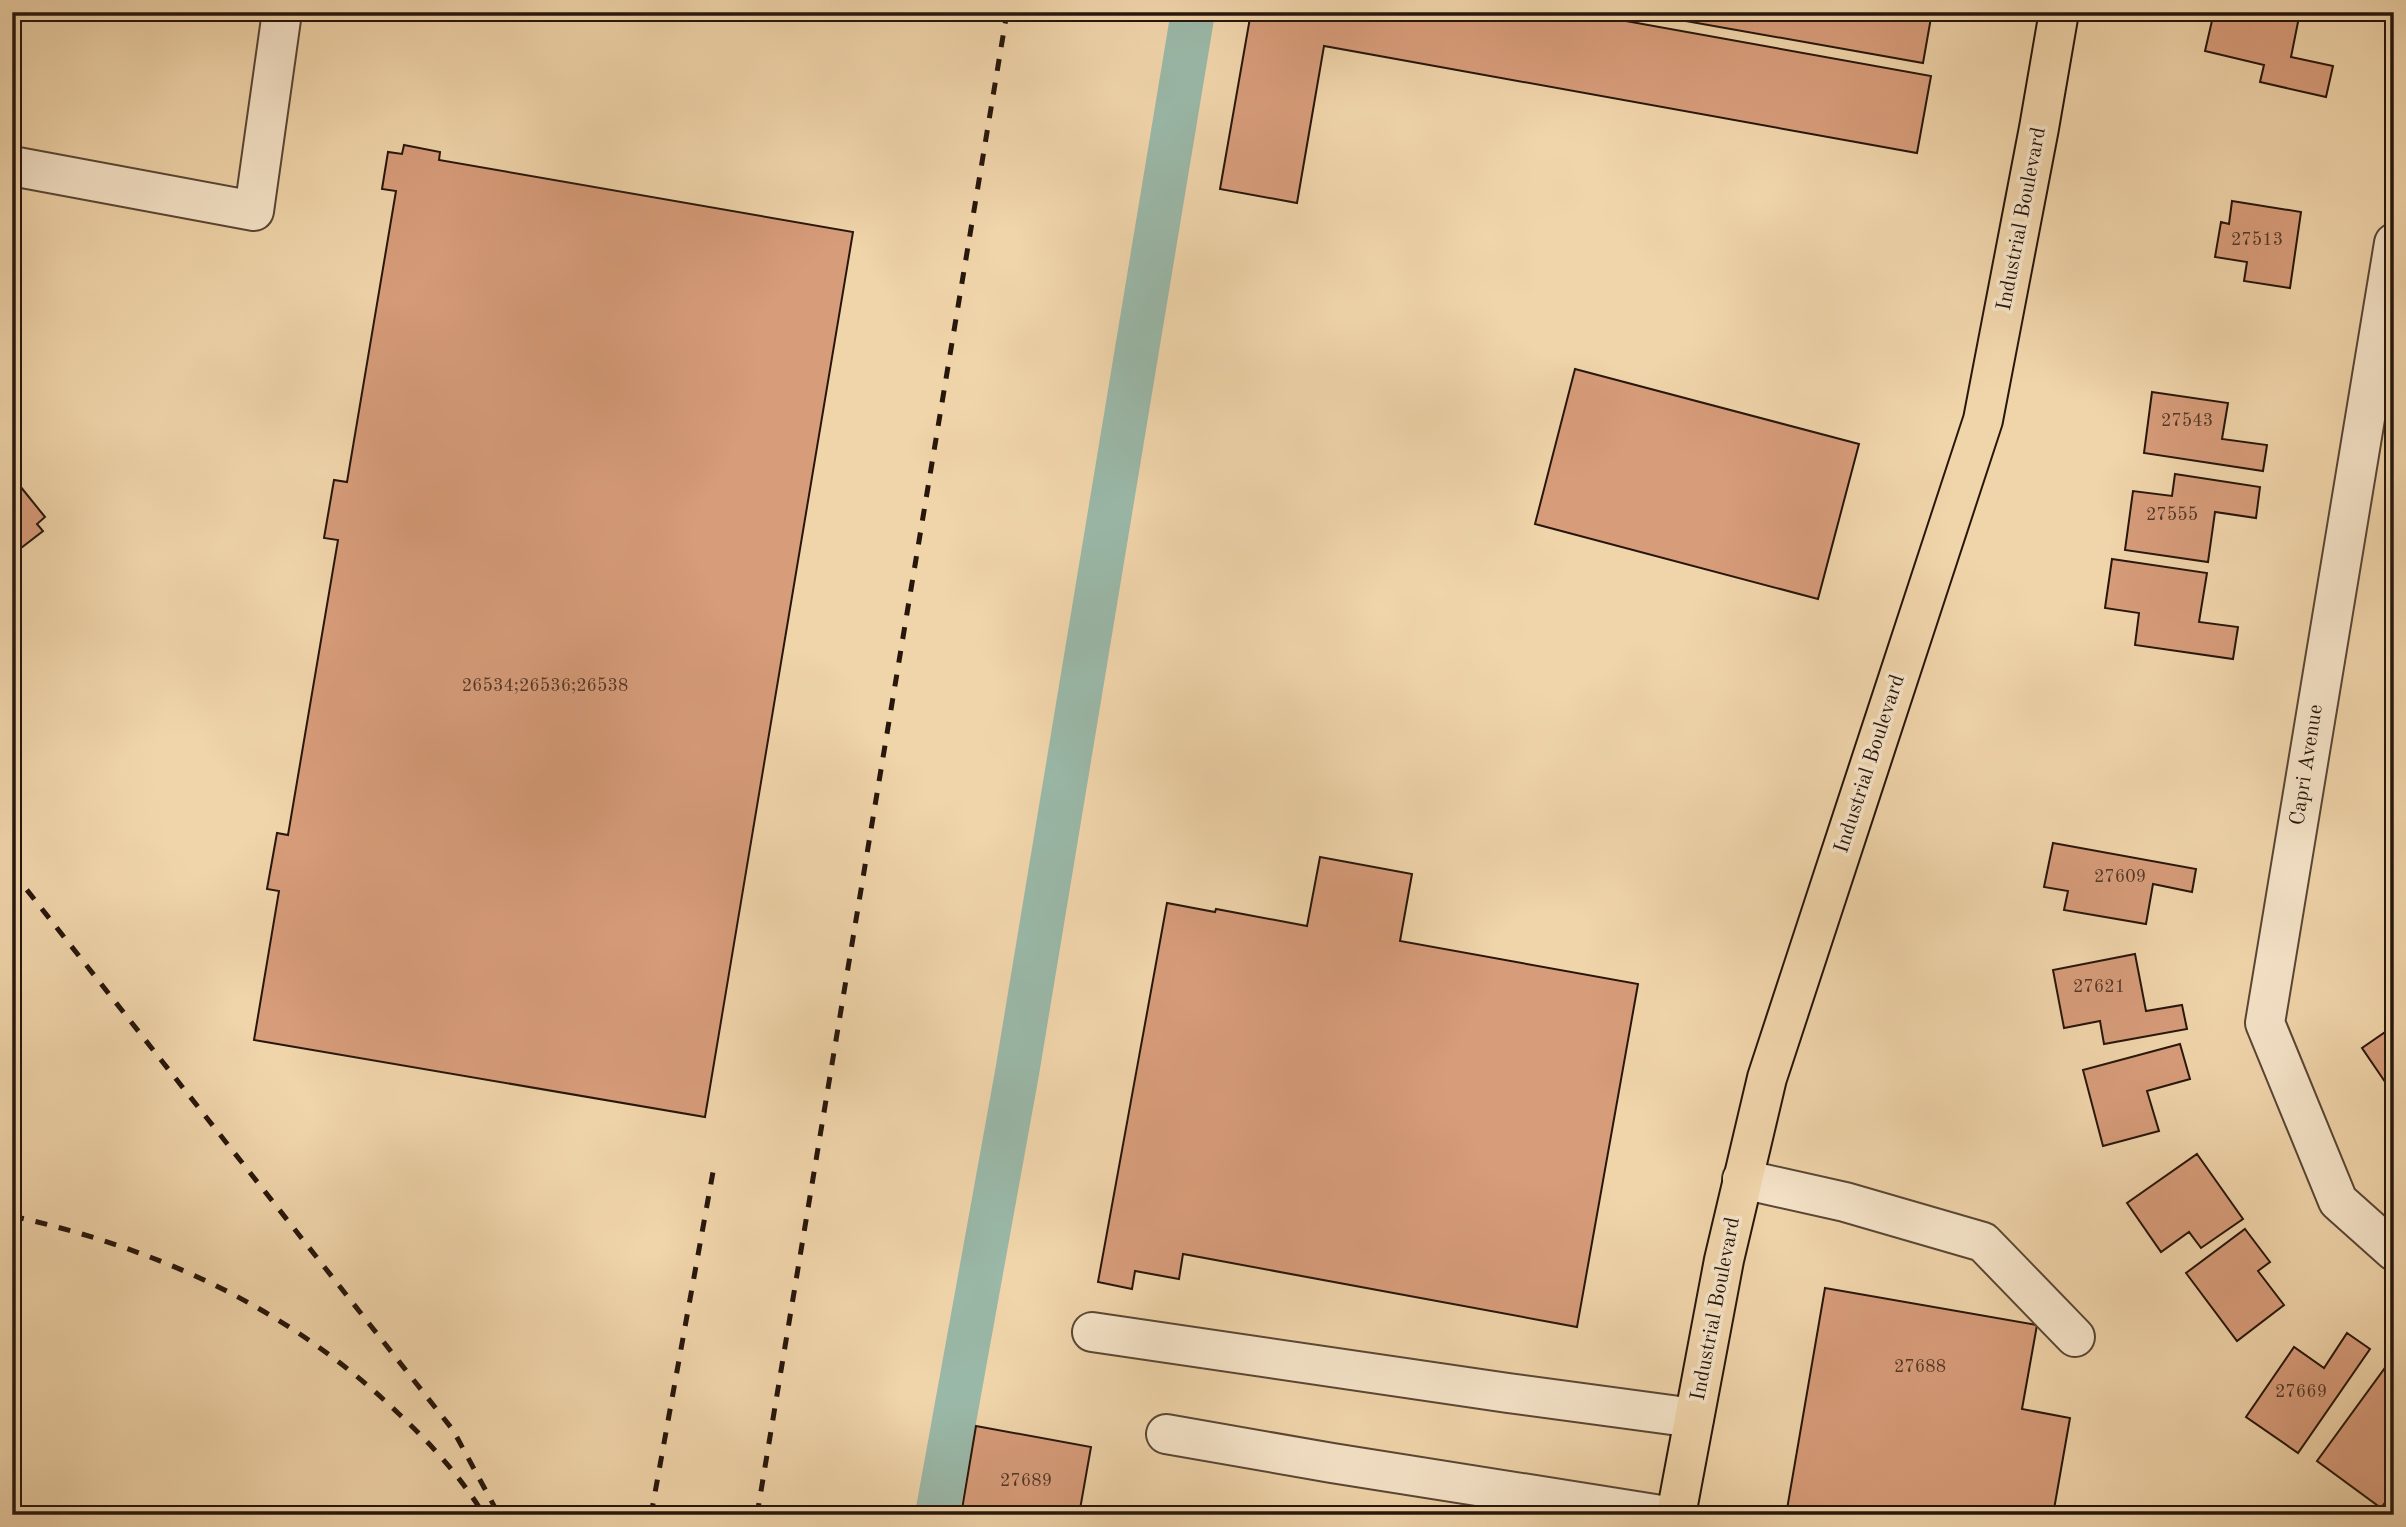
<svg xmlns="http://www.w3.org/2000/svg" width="2406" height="1527" font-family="'Old Standard TT',serif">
<rect width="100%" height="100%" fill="#f0d4aa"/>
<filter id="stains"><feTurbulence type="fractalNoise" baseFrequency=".00286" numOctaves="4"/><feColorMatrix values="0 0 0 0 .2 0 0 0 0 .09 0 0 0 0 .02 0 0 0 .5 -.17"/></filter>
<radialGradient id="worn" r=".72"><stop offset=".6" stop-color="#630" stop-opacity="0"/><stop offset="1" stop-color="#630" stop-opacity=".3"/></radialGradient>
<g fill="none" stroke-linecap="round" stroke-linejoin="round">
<path stroke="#9ab8a8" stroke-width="44" d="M937,1515l80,-442 176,-1061"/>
</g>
<path fill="#d79c7a" stroke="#27160c" stroke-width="2" d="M1251,12h325l355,64 -14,77 -593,-107 -27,157 -77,-14z
M1635,12h297l-9,51z
M2214,12h86l-9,45 42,9 -7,31 -66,-15 4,-17 -59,-14z
M404,145l36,7 -1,8 414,72 -148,885 -451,-77 25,-149 -12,-2 10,-56 11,2 50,-295 -14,-2 10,-58 13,2 49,-291 -14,-2 6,-37 14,2z
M2232,201l69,11 -11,76 -46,-7 3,-19 -32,-5 6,-35 8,2z
M1575,369l284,75 -41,155 -283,-75z
M2152,392l76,11 -6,36 45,6 -4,26 -119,-18z
M2175,474l85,13 -4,31 -41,-6 -7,50 -83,-12 8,-59 39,5z
M20,486l25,31 -8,7 6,7 -31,24v-63z
M2112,559l95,14 -8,49 39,5 -5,32 -98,-14 4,-32 -34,-5z
M2053,843l143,26 -4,23 -39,-8 -7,40 -82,-14 4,-19 -24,-4z
M1320,857l92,17 -12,67 238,43 -61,343 -394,-73 -4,25 -44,-8 -3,18 -34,-7 69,-379 48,9 1,-3 91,17z
M2135,954l11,57 36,-6 5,24 -83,15 -4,-23 -36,7 -11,-58z
M2394,1026v69l-32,-47z
M2180,1044l10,35 -43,12 12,40 -56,15 -20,-76z
M2197,1154l46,65 -42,29 -12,-16 -28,20 -34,-49z
M2245,1229l25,33 -12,9 26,34 -47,36 -51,-68z
M1825,1288l212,37 -15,84 48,9 -17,97h-267z
M2347,1333l23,16 -72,104 -52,-36 48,-70 30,21z
M2390,1361l4,3v39l-4,5 4,3v79l-13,18 -64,-47z
M976,1426l115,21 -12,68h-118z"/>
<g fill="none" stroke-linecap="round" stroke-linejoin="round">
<defs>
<path id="minor" d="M12,166l242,45 28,-199
M2394,243l-129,780 73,178 56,50
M1742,1179l103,23 138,40 92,95
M1092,1332l416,61 186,25
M1166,1434l166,29 329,52"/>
<path id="major" d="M1676,1515l48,-255 43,-182 216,-658 56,-292 20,-116"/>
</defs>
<use href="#minor" stroke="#594634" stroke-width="42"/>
<use href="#major" stroke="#27160c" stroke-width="42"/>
<use href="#minor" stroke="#f5e3c8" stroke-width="38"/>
<use href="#major" stroke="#f0d4aa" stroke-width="38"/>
<path stroke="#27160c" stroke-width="5" stroke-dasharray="12 12" stroke-linecap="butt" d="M12,871l441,559 46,85
M12,1216c148,33 277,92 387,198 32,30 62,63 85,101
M651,1515l62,-343
M757,1515l250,-1503"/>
</g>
<g text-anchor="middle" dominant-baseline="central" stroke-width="7" stroke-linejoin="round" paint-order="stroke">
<g font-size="18" fill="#533828">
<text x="2257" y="240">27513</text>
<text x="2187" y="421">27543</text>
<text x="2172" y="515">27555</text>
<text x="545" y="686">26534;26536;26538</text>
<text x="2120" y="877">27609</text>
<text x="2099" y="987">27621</text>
<text x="1920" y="1367">27688</text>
<text x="2301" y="1392">27669</text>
<text x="1026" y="1481">27689</text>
</g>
<g font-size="21" fill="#27160c" stroke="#f5e3c8">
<text transform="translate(2022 219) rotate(-79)">Industrial Boulevard</text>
<text transform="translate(1870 764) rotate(-72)">Industrial Boulevard</text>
<text transform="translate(2307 765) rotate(-81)">Capri Avenue</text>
<text transform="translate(1716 1309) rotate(-79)">Industrial Boulevard</text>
</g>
</g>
<rect width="2406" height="1527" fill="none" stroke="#f0d4aa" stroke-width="42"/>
<rect x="14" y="14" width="2378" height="1499" fill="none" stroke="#27160c" stroke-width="3.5"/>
<rect x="21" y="21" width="2364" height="1485" fill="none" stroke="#27160c" stroke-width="2"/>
<rect width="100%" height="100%" filter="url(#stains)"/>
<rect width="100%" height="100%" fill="url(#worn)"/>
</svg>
